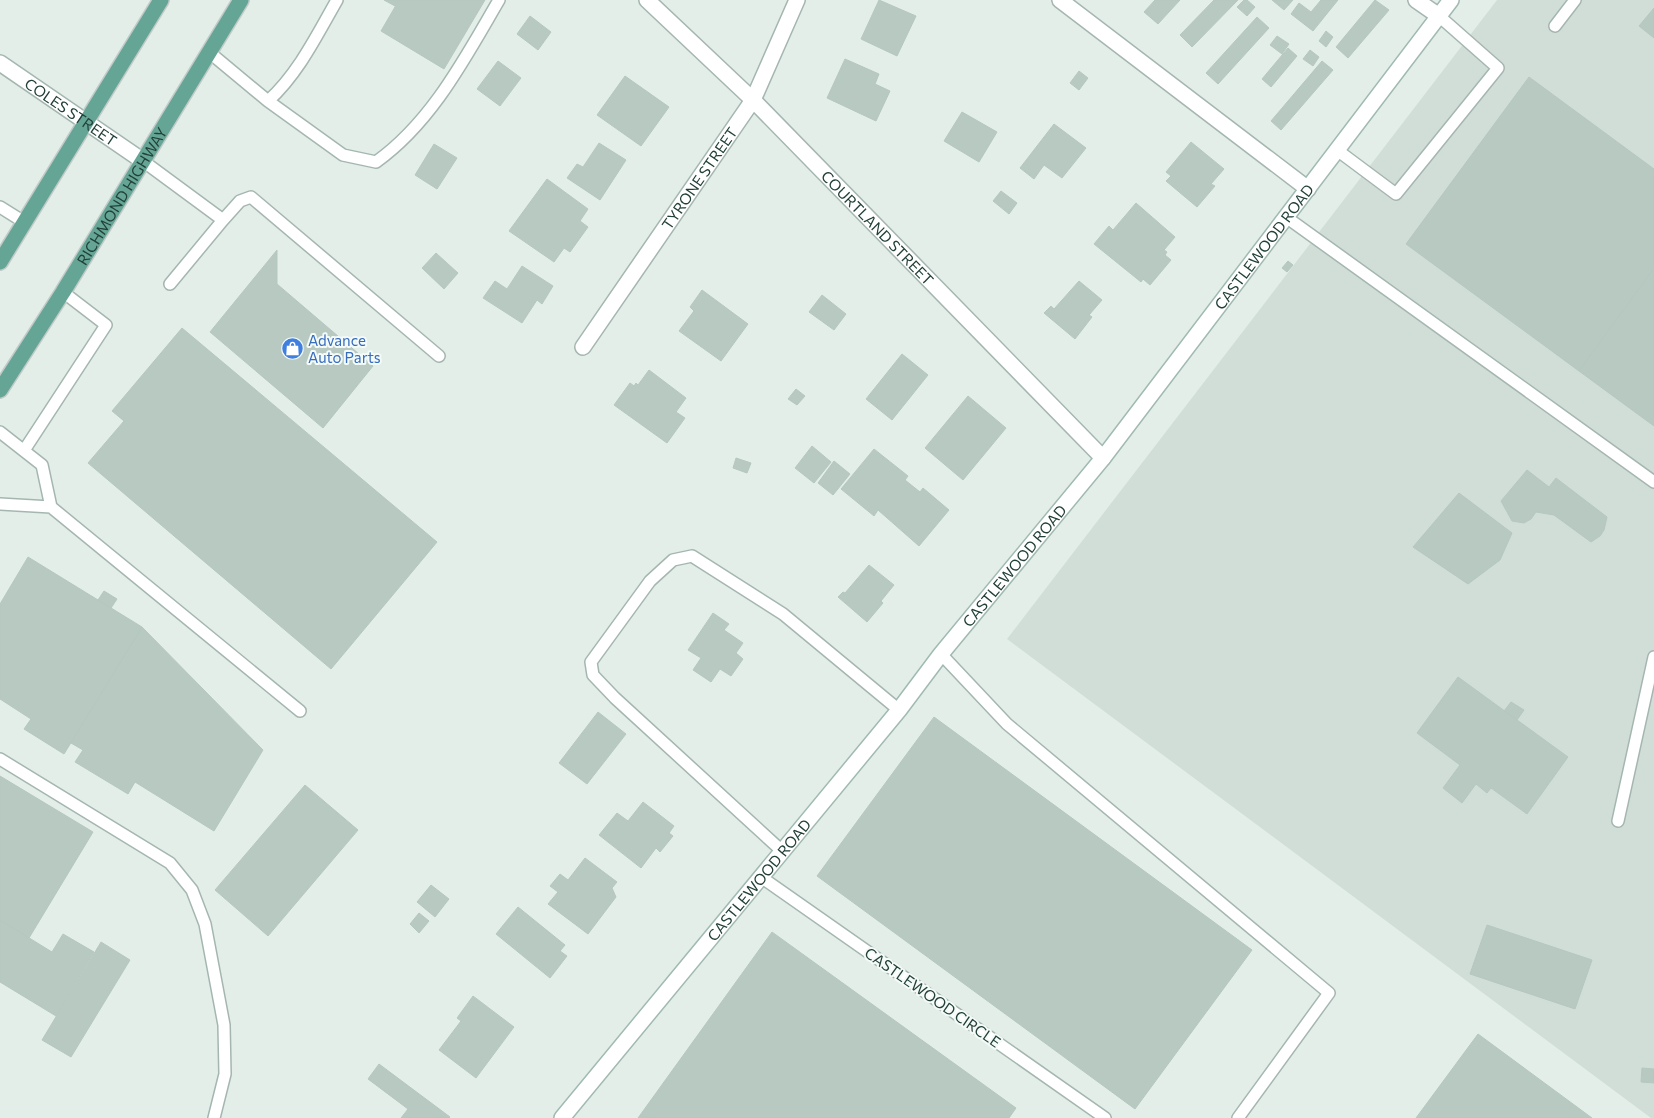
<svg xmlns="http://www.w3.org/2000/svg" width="1654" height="1118" font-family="Commissioner,sans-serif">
<rect width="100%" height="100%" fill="#e3eee9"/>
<path fill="#d1ded8" d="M1497,0h157v1118h-3l-644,-479z"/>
<path fill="#b8c9c2" stroke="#b5c8c0" d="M384,0h15l-4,6z
M399,0h86l-41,69 -63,-38z
M879,0l37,16 -19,40 -36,-17z
M1155,0h25l-22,24 -14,-12z
M1214,0h24l-46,47 -12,-12z
M1244,0h3l8,7 -8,9 -10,-9z
M1272,0h21l-9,10z
M1321,0h17l-25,31 -22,-17 8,-11 12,9z
M1375,0l14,10 -41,48 -12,-11z
M1654,8v30l-15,-12z
M530,16l21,16 -13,18 -21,-16z
M1257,17l12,11 -51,56 -12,-11z
M1326,31l7,6 -7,10 -7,-6z
M1277,36l12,8 -7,10 -12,-9z
M1288,48l9,8 -26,31 -9,-8z
M1310,50l9,7 -6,9 -10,-7z
M845,59l34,15 -4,10 15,7 -14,30 -49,-23z
M498,61l23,17 -21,28 -23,-17z
M1322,61l11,9 -52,60 -10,-9z
M1079,71l9,7 -9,12 -9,-7z
M625,76l44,31 -28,39 -44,-31z
M1529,77l125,92v99l-75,103 -173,-127z
M962,112l35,20 -18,30 -35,-21z
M1054,124l32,24 -24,30 -18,-13 -10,14 -14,-11z
M1191,142l33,27 -13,15 4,2 -18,21 -31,-26 5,-5 -5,-4z
M599,143l27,17 -26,40 -33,-22 10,-14 6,3z
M434,144l23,14 -20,31 -22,-14z
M547,179l41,30 -8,12 8,6 -18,25 -6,-4 -10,14 -45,-31z
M1001,191l16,12 -8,11 -16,-13z
M1136,203l39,34 -11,13 3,2 -2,3 6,5 -21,25 -7,-6 -2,3 -47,-38 15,-18 4,4z
M277,250v34l96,82 -50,62 -113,-96z
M436,253l22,20 -14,16 -22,-21z
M1288,261l5,4 -6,7 -5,-4z
M522,266l31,20 -11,18 -5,-4 -15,23 -39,-25 12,-17 12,8z
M1654,268v158l-75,-55z
M1079,281l23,19 -13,15 3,2 -17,22 -31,-26 7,-7 3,3z
M702,290l46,34 -27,37 -42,-30 15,-20 -4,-4z
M822,295l24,19 -12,16 -25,-18z
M182,328l255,214 -106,127 -243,-206 36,-42 -12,-10z
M902,354l26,21 -36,45 -26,-21z
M649,370l37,28 -10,14 9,6 -18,25 -53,-38 16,-22 4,3 2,-3 2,2z
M796,389l9,7 -8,9 -9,-6z
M968,396l38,32 -43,52 -38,-32z
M812,446l19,16 -17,21 -19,-15z
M874,449l34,27 -3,4 15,12 3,-4 26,22 -30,36 -41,-36 -4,6 -33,-27z
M736,458l15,5 -4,10 -14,-5z
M834,461l16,13 -17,21 -15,-12z
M1527,470l22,17 7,-9 51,39 -3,13 -4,6 -9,6 -37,-27 -18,-3 -5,7 -7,4 -12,-2 -11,-20z
M1459,493l53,40 -12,27 -32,24 -55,-37z
M28,557l114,70 -78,127 -40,-25 7,-10 -31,-20v-95z
M869,565l25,20 -13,16 2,2 -16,19 -29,-25 5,-5 2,1z
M104,591l13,8 -6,9 -13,-8z
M713,613l16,11 -5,6 19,13 -7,10 7,6 -12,17 -11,-7 -9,13 -18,-12 8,-12 -13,-8z
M142,627l121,123 -49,81 -79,-49 -7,12 -53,-32 8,-12 -12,-7z
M1458,677l110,80 -41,57 -36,-26 -4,5 -11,-9 -14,19 -19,-15 17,-23 -43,-32z
M1511,702l13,8 -7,10 -13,-9z
M598,712l28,22 -39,50 -28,-21z
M934,717l318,233 -117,159 -318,-233z
M0,776l93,56 -64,106 -29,-18z
M305,785l53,45 -90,106 -53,-46z
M643,802l31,24 -5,7 4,3 -13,16 -4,-4 -15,20 -42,-33 18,-22 11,8z
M585,858l32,24 -5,6 4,9 -28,37 -40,-30 10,-12 -8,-6 10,-12 8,6z
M431,885l18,14 -14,18 -18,-15z
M518,907l47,38 -5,6 7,5 -17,22 -54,-44z
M419,913l10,8 -10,12 -9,-9z
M0,920l52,32 11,-18 31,18 -38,64 -56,-34z
M1487,925l105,35 -17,49 -105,-35z
M772,932l244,176 -7,10h-371z
M101,942l29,18 -59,97 -29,-17z
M473,996l41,31 -38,51 -37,-28 22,-29 -4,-3z
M1478,1034l114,84h-176z
M379,1064l71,53 -1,1h-48l7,-9 -40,-30z
M1642,1068l12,1v14l-13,-1z"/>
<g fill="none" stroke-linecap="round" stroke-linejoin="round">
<defs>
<path id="lane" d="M1555,26l20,-26
M209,52l59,49c30,-27 49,-66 69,-101
M268,101l75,54 33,7c56,-40 89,-104 123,-162
M1337,150l59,44 102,-126 -59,-52
M143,161l80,59 17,-19 11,-4 188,159
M0,207l24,15
M1286,217l368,265
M170,284l53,-64
M0,432l42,33 9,42
M25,449l81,-124 -43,-33
M0,504l51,3 249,204
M941,654l66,70 322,269 -91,125
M0,759l170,104 22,27 13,34 19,101 1,49 -11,44
M1618,821l36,-164
M782,851l-167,-153 -22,-23 -2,-13 59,-81 23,-21 19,-4 91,58 116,96
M761,877l344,241"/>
<g id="street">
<path id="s1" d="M647,0l106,100 350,358"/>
<path d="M1060,0l248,189"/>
<path d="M1416,0l23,16"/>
<path id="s2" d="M0,63l143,98"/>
<path id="s3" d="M583,347l170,-247 44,-100"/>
</g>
<g id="secondary">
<path id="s4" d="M562,1118l337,-408 42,-56 162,-196 348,-458"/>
</g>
<g id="primary">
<path d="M0,262l161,-262"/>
<path id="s5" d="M0,390l63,-98 178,-292"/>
</g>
</defs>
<use href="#lane" stroke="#a5b6b0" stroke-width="14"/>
<use href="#street" stroke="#a5b6b0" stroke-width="18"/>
<use href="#secondary" stroke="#a1bab1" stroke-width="18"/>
<use href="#primary" stroke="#c1cac7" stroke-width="18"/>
<use href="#lane" stroke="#fff" stroke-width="11"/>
<use href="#street" stroke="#fff" stroke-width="15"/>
<use href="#secondary" stroke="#fff" stroke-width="15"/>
<use href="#primary" stroke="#65a595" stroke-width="15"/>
</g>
<defs>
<symbol id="shop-disc" viewBox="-11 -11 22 22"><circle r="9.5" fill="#3f7fe0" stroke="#f4faf7"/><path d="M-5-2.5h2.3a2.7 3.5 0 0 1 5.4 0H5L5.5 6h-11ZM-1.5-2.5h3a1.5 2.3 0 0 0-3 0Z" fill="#fff"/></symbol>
</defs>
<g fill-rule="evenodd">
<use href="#shop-disc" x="280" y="336" width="25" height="25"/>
</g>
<g text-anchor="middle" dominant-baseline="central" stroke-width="4" stroke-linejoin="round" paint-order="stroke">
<g font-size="15" fill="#224038" stroke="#f4faf7">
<text stroke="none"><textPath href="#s2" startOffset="86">COLES STREET</textPath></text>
<text stroke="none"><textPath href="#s3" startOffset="205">TYRONE STREET</textPath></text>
<text stroke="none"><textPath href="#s5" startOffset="229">RICHMOND HIGHWAY</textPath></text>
<text stroke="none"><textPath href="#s1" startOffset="324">COURTLAND STREET</textPath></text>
<text stroke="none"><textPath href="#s4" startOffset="1119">CASTLEWOOD ROAD</textPath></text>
<text stroke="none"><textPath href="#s4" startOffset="714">CASTLEWOOD ROAD</textPath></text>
<text stroke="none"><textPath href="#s4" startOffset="309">CASTLEWOOD ROAD</textPath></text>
<text transform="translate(933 997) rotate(35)">CASTLEWOOD CIRCLE</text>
</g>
<g font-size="15" fill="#366cbe" stroke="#f4faf7" text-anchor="start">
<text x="308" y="340">Advance<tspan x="308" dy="17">Auto Parts</tspan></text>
</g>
</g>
</svg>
